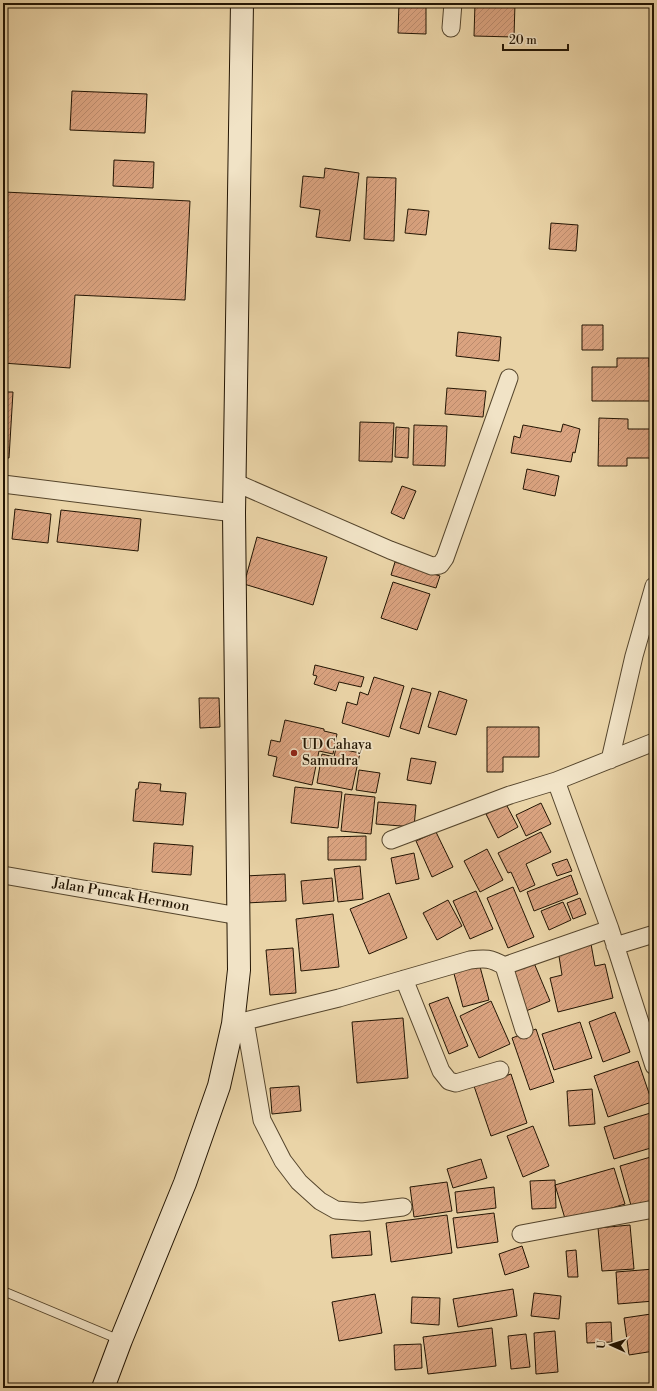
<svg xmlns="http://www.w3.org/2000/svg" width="657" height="1391" font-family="'Libre Bodoni',serif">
<defs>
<pattern id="building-hatch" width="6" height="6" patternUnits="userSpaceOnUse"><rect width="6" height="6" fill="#daa380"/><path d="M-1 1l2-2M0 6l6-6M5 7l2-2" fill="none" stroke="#bb8b6d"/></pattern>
</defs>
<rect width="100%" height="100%" fill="#ead4a7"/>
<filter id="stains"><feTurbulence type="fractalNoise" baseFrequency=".005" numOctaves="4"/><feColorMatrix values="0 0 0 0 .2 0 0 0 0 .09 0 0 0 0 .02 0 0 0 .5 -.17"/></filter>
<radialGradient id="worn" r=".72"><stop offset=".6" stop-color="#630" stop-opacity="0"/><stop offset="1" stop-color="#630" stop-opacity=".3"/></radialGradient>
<path fill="url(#building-hatch)" stroke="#231503" d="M399,3h27v31l-28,-1z
M475,3h40l-1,34 -40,-1z
M72,91l75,3 -2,39 -75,-3z
M114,160l40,2 -1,26 -40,-2z
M325,168l34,5 -9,68 -34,-4 4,-27 -20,-3 3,-31 21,2z
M367,177l29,1 -2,63 -30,-2z
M4,192l186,9 -5,99 -110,-5 -5,73 -67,-5z
M408,209l21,2 -3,24 -21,-2z
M551,223l27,2 -2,26 -27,-2z
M582,325h21v25h-21z
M458,332l43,5 -2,24 -43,-5z
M617,358h32v9h5v34h-62v-34h25z
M447,388l39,3 -3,26 -38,-3z
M3,392h10l-4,66h-6z
M599,418l29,1v10h26v29h-27v8h-29z
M360,422l34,1 -2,39 -33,-1z
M563,424l17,5 -5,24 -2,-1 -2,10 -60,-9 3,-17 6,2 3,-13 38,7z
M414,425l33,1 -2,40 -32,-1z
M396,427l13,1 -1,30 -13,-1z
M527,469l32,7 -4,20 -32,-7z
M402,486l14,5 -12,28 -13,-6z
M15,509l36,5 -3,29 -36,-4z
M61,510l80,9 -3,32 -81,-9z
M257,537l70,20 -14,48 -69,-21z
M395,562l45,14 -4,12 -45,-13z
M393,582l37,12 -13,36 -36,-12z
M315,665l49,12 -3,10 -22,-5 -3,9 -22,-7 3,-8 -4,-1z
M374,677l30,9 -15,51 -47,-14 5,-21 10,3 3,-13 8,3z
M412,688l19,5 -12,41 -19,-6z
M439,691l28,9 -11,35 -28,-8z
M199,698h20l1,29 -20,1z
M285,720l39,9v2l13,3 -4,20 -14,-3 -7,34 -39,-9 4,-19 -9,-2 3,-15 9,2z
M487,727h52v30h-36v15h-16z
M336,748l24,5 -8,37 -35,-7 5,-29 12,3z
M411,758l25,4 -5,22 -24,-4z
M359,770l21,3 -4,20 -20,-3z
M139,782l22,2 -1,7 26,2 -3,32 -50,-4 3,-32h2z
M295,787l47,5 -4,36 -47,-5z
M345,794l30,3 -4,37 -30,-3z
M378,802l38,3 -2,22 -38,-3z
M541,803l10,21 -25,12 -10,-21z
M506,804l12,23 -20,11 -12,-24z
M436,832l17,35 -21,10 -16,-36z
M541,832l10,20 -25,12 9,21 -15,7 -9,-20 -3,1 -10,-20z
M366,836v24h-38v-23z
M154,843l39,3 -2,29 -39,-3z
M487,849l16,31 -23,12 -16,-31z
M414,853l5,26 -23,5 -5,-26z
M567,859l5,12 -15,5 -5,-12z
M360,866l3,33 -25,3 -4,-33z
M285,874l1,27 -40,2 -1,-27z
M571,875l7,19 -44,17 -7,-19z
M332,878l2,23 -31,3 -2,-23z
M513,887l21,50 -26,11 -21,-50z
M476,891l17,38 -23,10 -17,-38z
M389,893l18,45 -38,16 -19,-45z
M580,898l6,16 -13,5 -6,-16z
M448,900l14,26 -25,14 -14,-27z
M563,902l8,18 -22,10 -8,-19z
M333,914l6,53 -38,4 -5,-52z
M591,944l4,22 10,-2 8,34 -55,14 -8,-34 12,-3 -4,-25z
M293,948l3,45 -26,2 -4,-45z
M479,963l10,37 -26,7 -10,-37z
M534,963l16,38 -24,10 -15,-38z
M448,997l20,49 -19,8 -20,-50z
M491,1001l19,43 -31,14 -19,-42z
M615,1012l15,40 -27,10 -14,-40z
M403,1018l5,60 -51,5 -5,-61z
M580,1022l12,36 -38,12 -12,-36z
M536,1029l18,53 -24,8 -18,-52z
M638,1061l14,41 -44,15 -14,-41z
M511,1074l16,49 -36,13 -17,-50z
M299,1086l2,25 -29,3 -2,-26z
M592,1089l3,35 -26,2 -2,-35z
M654,1112v35l-40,12 -10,-32z
M533,1126l16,40 -26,11 -16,-41z
M654,1156v46l-22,7 -12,-43z
M481,1159l6,19 -34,10 -6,-19z
M614,1168l11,36 -59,18 -11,-37z
M555,1180l1,28 -24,1 -2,-28z
M447,1182l5,29 -38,6 -4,-30z
M494,1187l2,21 -39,5 -2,-21z
M494,1213l4,29 -41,6 -4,-30z
M447,1215l5,38 -61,9 -5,-39z
M630,1225l4,44 -32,2 -4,-43z
M370,1231l2,24 -40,3 -2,-23z
M522,1246l7,21 -24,8 -6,-21z
M576,1250l2,27h-10l-2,-26z
M654,1269v32l-36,3 -2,-32z
M513,1289l4,27 -59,11 -5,-28z
M534,1293l27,3 -2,23 -28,-3z
M375,1294l7,39 -43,8 -7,-39z
M412,1297l28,1 -1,27 -28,-2z
M651,1314l3,19v18l-25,4 -5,-37z
M611,1322l1,20 -25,1 -1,-20z
M492,1328l4,38 -68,8 -5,-37z
M555,1331l3,41 -22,2 -2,-41z
M526,1334l4,33 -19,2 -3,-33z
M421,1344l1,24 -27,2 -1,-25z"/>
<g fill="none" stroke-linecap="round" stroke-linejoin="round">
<defs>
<path id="lane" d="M3,1291l117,49"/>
<path id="street" d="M451,28l2,-25
M234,482l156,68 42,16 8,-1 5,-7 64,-180
M3,484l231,29
M610,760l24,-104 20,-70
M391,840l119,-45 46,-14
M3,875l236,41
M610,929l44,137
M615,946l39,-12
M504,966l106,-37 -54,-148 98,-39
M404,979l37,92 8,10 7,2 44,-13
M245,1021l17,99 21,41 16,21 21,19 16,9 26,2 41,-5
M233,1024l106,-26 131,-38c15,-2 21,-2 34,6l20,64
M521,1234l133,-25"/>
<path id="secondary" d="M103,1388l18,-48 64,-157 34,-97 14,-62 6,-54 -5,-457 8,-510"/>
</defs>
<use href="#lane" stroke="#55452c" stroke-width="10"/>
<use href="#street" stroke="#55452c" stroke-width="19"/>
<use href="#secondary" stroke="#231503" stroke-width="24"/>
<use href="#lane" stroke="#f1e3c6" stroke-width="8"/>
<use href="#street" stroke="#f1e3c6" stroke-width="17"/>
<use href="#secondary" stroke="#f1e3c6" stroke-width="22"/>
</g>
<circle fill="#8f2418" stroke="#f1e3c6" stroke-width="1.5" cx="294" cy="753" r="4"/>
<g text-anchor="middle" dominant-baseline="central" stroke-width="3.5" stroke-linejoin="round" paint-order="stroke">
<g font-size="14" fill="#231503" stroke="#f1e3c6" text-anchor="start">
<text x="302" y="745">UD Cahaya<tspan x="302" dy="16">Samudra</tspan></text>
</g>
<g font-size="14" fill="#231503" stroke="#f1e3c6">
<text transform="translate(121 895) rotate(10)">Jalan Puncak Hermon</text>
</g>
</g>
<rect width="657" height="1391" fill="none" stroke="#ead4a7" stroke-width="16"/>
<rect x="4" y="4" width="649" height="1383" fill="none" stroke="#231503" stroke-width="2"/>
<rect x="8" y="8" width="641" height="1375" fill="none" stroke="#231503"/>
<g transform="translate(611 1345) rotate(273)" stroke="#f1e3c6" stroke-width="3" paint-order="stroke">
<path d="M0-3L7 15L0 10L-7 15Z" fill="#231503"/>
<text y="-6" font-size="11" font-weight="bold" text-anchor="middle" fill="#231503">U</text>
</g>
<path d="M503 44v6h65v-6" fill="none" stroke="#231503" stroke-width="2"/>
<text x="509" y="44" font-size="12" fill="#231503" stroke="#f1e3c6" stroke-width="3" paint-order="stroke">20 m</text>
<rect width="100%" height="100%" filter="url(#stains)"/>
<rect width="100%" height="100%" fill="url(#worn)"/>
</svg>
